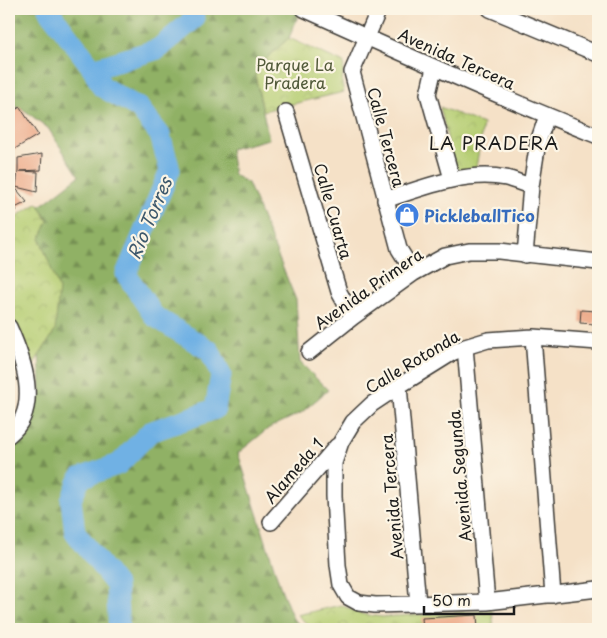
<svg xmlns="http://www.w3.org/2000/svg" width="607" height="638" font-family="'Playpen Sans',sans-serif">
<defs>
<pattern id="forest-firs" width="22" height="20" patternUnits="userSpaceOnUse" patternTransform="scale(1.25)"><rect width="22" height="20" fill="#90b165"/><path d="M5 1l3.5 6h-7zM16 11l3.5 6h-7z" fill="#758f52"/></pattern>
<pattern id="park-crowns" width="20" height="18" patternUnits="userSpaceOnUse" patternTransform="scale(1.25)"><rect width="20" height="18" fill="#b6ce73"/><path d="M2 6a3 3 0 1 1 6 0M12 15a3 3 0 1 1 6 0" fill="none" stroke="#9cb063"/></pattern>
</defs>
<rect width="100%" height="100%" fill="#fcf5e5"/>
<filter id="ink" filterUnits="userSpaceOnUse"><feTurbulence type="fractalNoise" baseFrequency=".02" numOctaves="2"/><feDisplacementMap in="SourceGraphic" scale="10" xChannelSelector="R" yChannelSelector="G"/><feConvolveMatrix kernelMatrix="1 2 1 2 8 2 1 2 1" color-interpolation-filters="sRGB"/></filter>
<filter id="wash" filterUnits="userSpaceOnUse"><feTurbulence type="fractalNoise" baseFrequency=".0096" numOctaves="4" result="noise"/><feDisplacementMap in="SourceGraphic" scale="20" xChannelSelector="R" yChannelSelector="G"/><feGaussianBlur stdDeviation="1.12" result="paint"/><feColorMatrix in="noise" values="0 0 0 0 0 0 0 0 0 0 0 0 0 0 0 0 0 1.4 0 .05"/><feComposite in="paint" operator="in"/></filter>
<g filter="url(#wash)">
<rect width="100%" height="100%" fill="#f5e1c7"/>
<path fill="url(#forest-firs)" stroke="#566640" d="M9,9h292l-12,29 -22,20 -12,17 14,64 -39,10 4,26 14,8 48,117 4,62 28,28 -27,23 -32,15 -31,25 42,133 13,33 12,10h-296v-187l14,-11 18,-37 -3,-63 -29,-105 38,-25 32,-25 -31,-48 -28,-21h-11z"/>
<path fill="url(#park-crowns)" stroke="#697548" d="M289,38l55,25 -2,21 2,8 -81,19 -8,-36 12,-17z
M440,107l43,17 -7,44c-11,2 -18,6 -23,-6z
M38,203l10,18 -8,18 19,50 -4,42 -29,45 -17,-49v-106z
M341,605l21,9 20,3 110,-7 2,19h-181l-16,-14z"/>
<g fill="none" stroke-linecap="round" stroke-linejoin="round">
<path stroke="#6fb1e4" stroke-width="21" d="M48,9l45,60 9,18 37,21 21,27 10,35 -44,104 28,42 56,35 11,24 -6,34 -65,23 -31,32 -39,14 -9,22 4,32 41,53 3,44
M93,69l65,-20 36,-30 -1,-10"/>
</g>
<g id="blocks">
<path fill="#eba380" d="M20,107l18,28 -25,15 -4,-7v-29z
M42,154l-1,16 -21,1 18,1 -1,20 -21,-5 2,-16v-13z
M13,185l14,17 -12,6 2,2 -8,6v-29z
M581,310l15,1 -1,13 -15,-1z
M477,615l1,14h-55l-1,-11z"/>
</g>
</g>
<g filter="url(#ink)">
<use href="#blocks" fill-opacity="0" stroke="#3d3a36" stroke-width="1"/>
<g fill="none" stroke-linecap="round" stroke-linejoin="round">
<defs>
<path id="minor" d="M304,9c97,44 195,88 294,127
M379,9l-27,63 47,177 15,24
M490,9l108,45
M434,68l-6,26 24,85
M286,112l53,180 14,25
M385,200c38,-12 80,-30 121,-22 8,2 17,6 25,8
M525,255l6,-69 7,-44 9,-26
M9,327c14,31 33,82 0,108
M533,337l20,258
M598,342l-65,-5 -45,3 -23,7 -13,6 -53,33 -27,18 -19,18 -12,20 -7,21v33l4,69 3,20 7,12 11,6 16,2 112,-3 111,-13
M465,347l22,255
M309,352l44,-35 61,-44 31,-17 24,-5h30l99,11
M399,386l19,218
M271,522l66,-76"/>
</defs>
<use href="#minor" stroke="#3d3a36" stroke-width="18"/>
<use href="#minor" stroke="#fff" stroke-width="15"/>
</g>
</g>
<defs>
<symbol id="shop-disc" viewBox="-11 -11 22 22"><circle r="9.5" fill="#3f7fe0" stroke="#fcf5e5"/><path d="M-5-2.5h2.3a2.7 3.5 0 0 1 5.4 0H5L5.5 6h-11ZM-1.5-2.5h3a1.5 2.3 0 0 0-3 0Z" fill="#fff"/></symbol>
</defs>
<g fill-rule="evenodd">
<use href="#shop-disc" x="393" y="201" width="28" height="28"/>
</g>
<g text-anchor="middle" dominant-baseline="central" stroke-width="4.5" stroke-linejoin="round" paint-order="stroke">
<g font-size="16" fill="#1c1c1c" stroke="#fcf5e5">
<text transform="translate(457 58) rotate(24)">Avenida Tercera</text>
<text transform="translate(387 137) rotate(75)">Calle Tercera</text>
<text transform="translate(334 211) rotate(74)">Calle Cuarta</text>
<text transform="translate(368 288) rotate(-35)">Avenida Primera</text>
<text transform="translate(412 361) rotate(-31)">Calle Rotonda</text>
<text transform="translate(293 470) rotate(-49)">Alameda 1</text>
<text transform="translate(459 476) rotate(-95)">Avenida Segunda</text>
<text transform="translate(391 497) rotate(-95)">Avenida Tercera</text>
</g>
<g font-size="16" fill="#525a3a" stroke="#fcf5e5">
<text x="295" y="64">Parque La<tspan x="295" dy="18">Pradera</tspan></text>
</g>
<g font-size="16" font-weight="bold" fill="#366cbe" stroke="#fcf5e5" text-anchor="start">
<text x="424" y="215">PickleballTico</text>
</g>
<g font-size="18" letter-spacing="1" fill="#1c1c1c" stroke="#fcf5e5">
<text x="494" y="142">LA PRADERA</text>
</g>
<g font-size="18" font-style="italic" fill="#3d586c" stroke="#fcf5e5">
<text transform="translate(149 218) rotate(-67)">Río Torres</text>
</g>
</g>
<rect width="607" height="638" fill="none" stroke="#fcf5e5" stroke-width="30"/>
<path d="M424 606v8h90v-8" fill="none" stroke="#1c1c1c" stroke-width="2.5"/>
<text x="432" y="606" font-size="15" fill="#1c1c1c" stroke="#fcf5e5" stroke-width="4" paint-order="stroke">50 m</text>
</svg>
